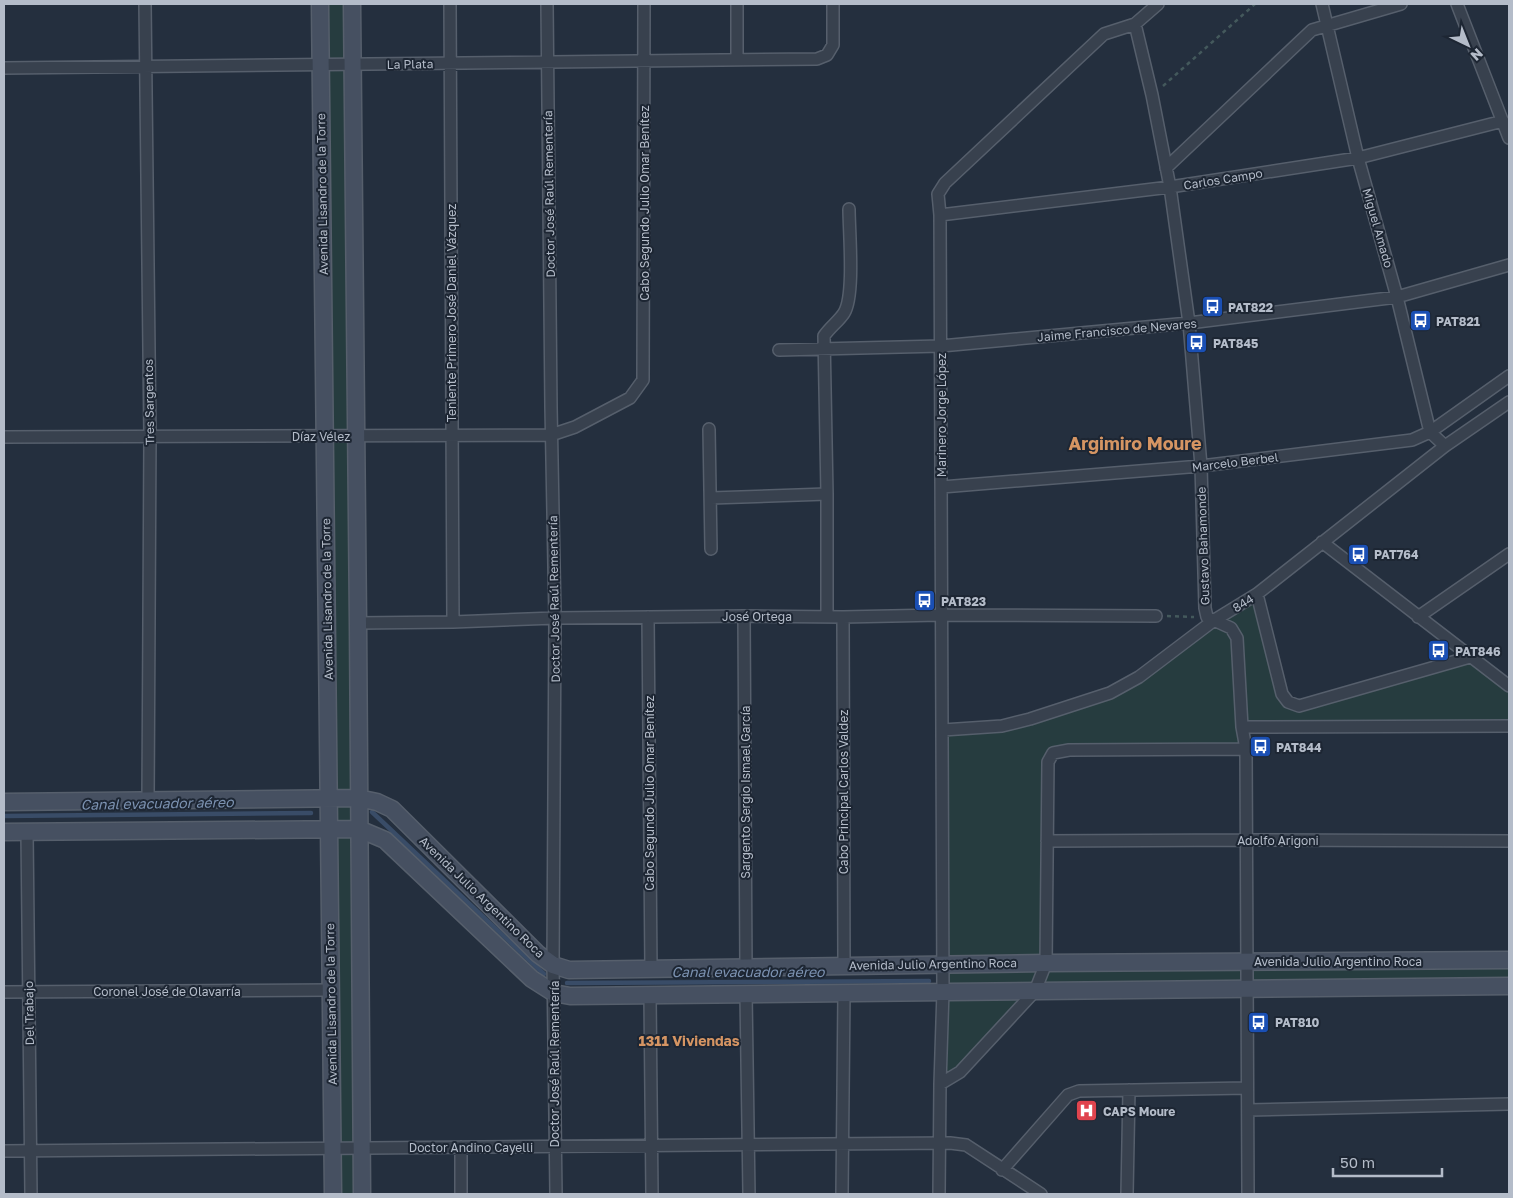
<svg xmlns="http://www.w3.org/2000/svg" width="1513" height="1198" font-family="'Golos Text',sans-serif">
<rect width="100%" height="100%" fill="#242f3e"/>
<path fill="#263c3f" d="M320,4h32l10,1190h-29z
M1257,594l25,100 17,11 171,-48 39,29v40l-267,1 4,22 -193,4 -7,209 463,-2v26l-474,5 -95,93 3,-354 59,-4 108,-33z"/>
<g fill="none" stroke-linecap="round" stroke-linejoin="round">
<path stroke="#394c67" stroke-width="4.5" d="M372,812l172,162
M4,816l307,-3
M567,983l362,-2"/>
<defs>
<path id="street" d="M145,4l5,433 -2,364
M450,4l3,618
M547,4l4,403 4,211 -2,347 3,229
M737,4v56
M1322,4l36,154 39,139 33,135 15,14
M1457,4l52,134
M1135,24l17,71 18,92 19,136 12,143 4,142 2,9 24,11 6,10 5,89 4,22 2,445
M4,68l813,-9 10,-4 6,-10v-41
M1166,168l146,-138 89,-26
M940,215l230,-28 188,-29 145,-37
M779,350l162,-4 248,-23 208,-26 112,-32
M709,429l2,120
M4,437l547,-2 24,-8 55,-29 13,-18 1,-376
M942,487l259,-21 211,-26 18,-8 79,-56
M711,498l116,-4
M1322,542l187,144
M1257,594l25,100 6,8 11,4 171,-49
M744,616l2,352
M648,617l3,353
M827,617v-123l-3,-158c6,-9 15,-15 20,-23 11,-17 5,-82 5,-104
M843,617l1,349
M1418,617l91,-63
M358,623l95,-1 102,-4 189,-2 99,1 97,-2 216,1
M1242,727l267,-1
M943,730l59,-4 28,-7 80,-26 29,-16 74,-56 44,-27 188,-148 64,-44
M27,833l4,361
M1047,841l199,-1 263,1
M4,992l327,-2
M746,994l3,200
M650,996l2,198
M940,1084l20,-12 75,-81 11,-28 2,-201 5,-9 16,-3 177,-1
M1248,1110l261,-6
M461,1147v47
M4,1151l946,-8 16,2 75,49
M1002,1170l66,-75 11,-4 168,-3
M842,1194l2,-201
M939,1194l1,-110 3,-93 -3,-776 -2,-21 7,-11 159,-149 31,-10 23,-20
M1127,1194l2,-104"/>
<path id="secondary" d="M320,4l13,1190
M352,4l6,619 4,571
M4,802l354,-4 19,4 15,7 146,145 15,11 16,5 477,-7 463,-3
M4,832l355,-3 26,11 147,139 22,14 16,3 939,-10"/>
</defs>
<use href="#street" stroke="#565f6c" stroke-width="14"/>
<use href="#secondary" stroke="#565f6c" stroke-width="19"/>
<path stroke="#44595c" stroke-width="2.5" stroke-dasharray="4 4" stroke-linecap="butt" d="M1163,86l92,-82
M1167,616l27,1"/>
<use href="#street" stroke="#38414e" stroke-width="11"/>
<use href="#secondary" stroke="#465061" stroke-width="16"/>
</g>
<defs>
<symbol id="bus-square" viewBox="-11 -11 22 22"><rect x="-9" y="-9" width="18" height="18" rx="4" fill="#1a4fb4" stroke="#1d2633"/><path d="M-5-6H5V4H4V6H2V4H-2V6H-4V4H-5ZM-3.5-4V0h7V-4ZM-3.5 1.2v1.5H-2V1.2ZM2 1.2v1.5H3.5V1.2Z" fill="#fff"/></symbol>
<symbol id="hospital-square" viewBox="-11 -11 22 22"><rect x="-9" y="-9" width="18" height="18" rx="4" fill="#e0444e" stroke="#1d2633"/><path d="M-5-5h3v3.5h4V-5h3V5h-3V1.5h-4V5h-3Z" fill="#fff"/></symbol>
</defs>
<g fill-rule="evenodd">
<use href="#bus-square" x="1200" y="294" width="25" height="25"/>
<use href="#bus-square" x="1408" y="308" width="25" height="25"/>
<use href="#bus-square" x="1184" y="330" width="25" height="25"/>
<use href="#bus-square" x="1346" y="542" width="25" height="25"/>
<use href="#bus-square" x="912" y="588" width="25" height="25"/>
<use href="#bus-square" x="1426" y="638" width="25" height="25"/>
<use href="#bus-square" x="1248" y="734" width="25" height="25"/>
<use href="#bus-square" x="1246" y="1010" width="25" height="25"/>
<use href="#hospital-square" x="1074" y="1098" width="25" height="25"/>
</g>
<g text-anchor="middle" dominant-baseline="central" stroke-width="4" stroke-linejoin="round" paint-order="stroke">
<g font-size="12" fill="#b4bcc9" stroke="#1d2633">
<text transform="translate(410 64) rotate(-1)">La Plata</text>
<text transform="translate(1223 179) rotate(-9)">Carlos Campo</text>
<text transform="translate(322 194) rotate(-91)">Avenida Lisandro de la Torre</text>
<text transform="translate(549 194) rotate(-91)">Doctor José Raúl Rementería</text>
<text transform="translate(644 203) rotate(-90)">Cabo Segundo Julio Omar Benítez</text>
<text transform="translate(1378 228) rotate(74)">Miguel Amado</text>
<text transform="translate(451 313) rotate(-90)">Teniente Primero José Daniel Vázquez</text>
<text transform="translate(1117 330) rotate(-5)">Jaime Francisco de Nevares</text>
<text transform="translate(149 402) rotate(-91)">Tres Sargentos</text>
<text transform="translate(941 415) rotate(-90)">Marinero Jorge López</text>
<text x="321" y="436">Díaz Vélez</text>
<text transform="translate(1235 462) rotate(-7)">Marcelo Berbel</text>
<text transform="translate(1203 546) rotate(-92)">Gustavo Bahamonde</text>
<text transform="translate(327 599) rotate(-91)">Avenida Lisandro de la Torre</text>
<text transform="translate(554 599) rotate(-91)">Doctor José Raúl Rementería</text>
<text transform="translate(1243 603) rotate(-32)">844</text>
<text x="757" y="616">José Ortega</text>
<text transform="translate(745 792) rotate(-90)">Sargento Sergio Ismael García</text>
<text transform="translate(843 792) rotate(-90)">Cabo Principal Carlos Valdez</text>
<text transform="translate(649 793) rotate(-90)">Cabo Segundo Julio Omar Benítez</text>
<text x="1278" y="840">Adolfo Arigoni</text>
<text transform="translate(482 897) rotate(44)">Avenida Julio Argentino Roca</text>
<text x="1338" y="961">Avenida Julio Argentino Roca</text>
<text transform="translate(933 964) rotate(-1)">Avenida Julio Argentino Roca</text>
<text x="167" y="991">Coronel José de Olavarría</text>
<text transform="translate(331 1004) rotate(-91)">Avenida Lisandro de la Torre</text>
<text transform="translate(29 1013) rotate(-91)">Del Trabajo</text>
<text transform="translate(554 1064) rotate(-90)">Doctor José Raúl Rementería</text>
<text x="471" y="1147">Doctor Andino Cayelli</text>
</g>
<g font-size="12" font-weight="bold" fill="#b4bcc9" stroke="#1d2633" text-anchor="start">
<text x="1228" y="307">PAT822</text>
<text x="1436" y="321">PAT821</text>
<text x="1213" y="343">PAT845</text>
<text x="1374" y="554">PAT764</text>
<text x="941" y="601">PAT823</text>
<text x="1455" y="651">PAT846</text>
<text x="1276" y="747">PAT844</text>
<text x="1275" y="1022">PAT810</text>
<text x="1103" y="1111">CAPS Moure</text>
</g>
<g font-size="14" font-style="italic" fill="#7c92b1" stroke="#1d2633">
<text transform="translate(157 803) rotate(-1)">Canal evacuador aéreo</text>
<text x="748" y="971">Canal evacuador aéreo</text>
</g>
<g font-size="14" font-weight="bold" fill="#d59563" stroke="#1d2633">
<text x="689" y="1040">1311 Viviendas</text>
</g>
<g font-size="18" font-weight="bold" fill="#d59563" stroke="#1d2633">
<text x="1135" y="443">Argimiro Moure</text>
</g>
</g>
<rect width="1513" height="1198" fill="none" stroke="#b4bcc9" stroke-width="10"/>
<g transform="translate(1468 45) rotate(137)" stroke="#1d2633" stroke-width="4" paint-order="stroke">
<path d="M0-4L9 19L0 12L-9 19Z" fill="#b4bcc9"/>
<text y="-8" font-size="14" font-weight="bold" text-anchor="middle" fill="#b4bcc9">N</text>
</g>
<path d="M1333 1168v8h109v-8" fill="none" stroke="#b4bcc9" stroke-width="2.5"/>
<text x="1340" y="1168" font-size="15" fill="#b4bcc9" stroke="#1d2633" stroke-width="4" paint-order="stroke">50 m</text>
</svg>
